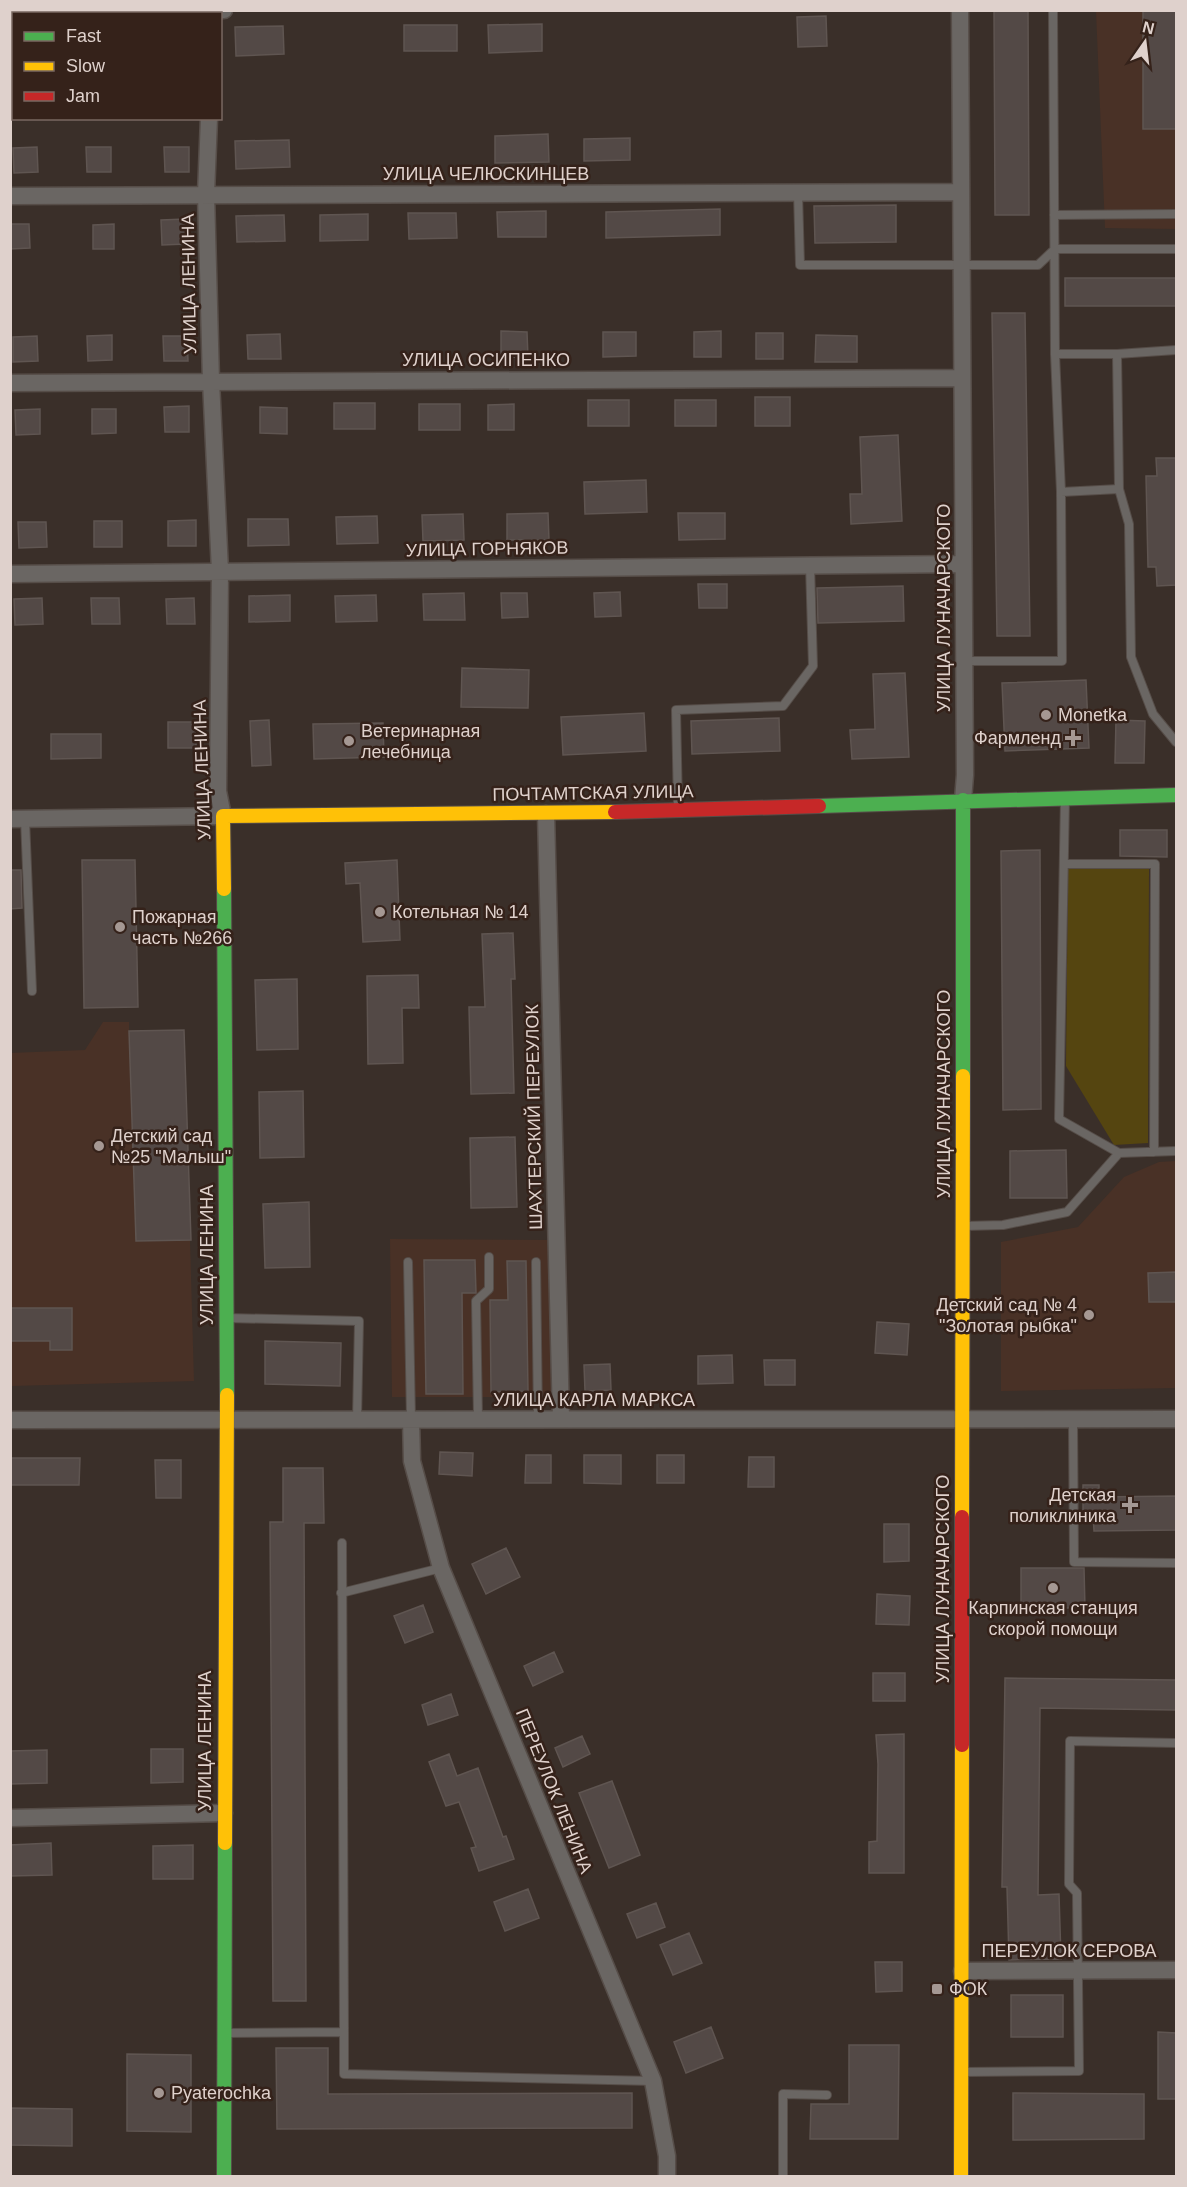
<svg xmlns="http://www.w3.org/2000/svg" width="1187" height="2187" font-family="Helvetica,sans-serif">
<rect width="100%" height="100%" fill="#3a2f29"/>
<path fill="#493126" d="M1096,11h80v218l-71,-1z
M103,1022h26v9l55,-1 10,351 -183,5 -1,-333 75,-3z
M1176,1161v227l-175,3v-149l77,-15 46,-50 35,-15z
M390,1239l161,1 2,157h-161z"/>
<path fill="#554510" d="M1068,868h81l-1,275 -34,2 -48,-79z"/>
<path fill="#534946" stroke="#5f5551" stroke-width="1.5" d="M994,10h34l1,205h-34z
M1143,10h33v119h-33z
M826,16l1,30 -29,1 -1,-30z
M542,24v27l-53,2 -1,-28z
M404,25h53v26h-53z
M283,26l1,28 -48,2 -1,-29z
M548,134l1,28 -54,1v-27z
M630,138v22l-46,1v-22z
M289,140l1,27 -54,2 -1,-28z
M37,147l1,25 -24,1 -1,-25z
M86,147h25v25h-24z
M164,147h25v25h-24z
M896,205v37l-81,1 -1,-37z
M720,209v26l-114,3v-26z
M546,211v26h-48l-1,-25z
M408,213h48l1,25 -48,1z
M368,214v26l-48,1v-26z
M284,215l1,26 -48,1 -1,-26z
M185,219l1,25 -24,1 -1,-25z
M10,224h19l1,24 -20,1z
M114,224v25h-21v-24z
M1065,278h111v28h-111z
M992,313h33l5,323h-33z
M501,331l26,1 1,25h-27z
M721,331v26h-27v-25z
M603,332h33v24l-33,1z
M756,333h27v26h-27z
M280,334l1,25h-33l-1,-24z
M112,335v25l-24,1 -1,-25z
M816,335l41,1v26h-42z
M37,336l1,25 -25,1v-25z
M163,336h24l1,25h-24z
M755,397h35v29h-35z
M588,400h41v26h-41z
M675,400h41v26h-41z
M334,403h41v26h-41z
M419,404h41v26h-41z
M514,404v26h-26v-25z
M189,406v26h-24l-1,-25z
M260,407l27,1v26l-27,-1z
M40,409v25l-24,1 -1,-25z
M92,409h24v24l-24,1z
M898,435l4,86 -51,3 -1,-30h12l-2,-57z
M1156,458h20v127l-19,1 -1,-19h-8l-2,-91h11z
M646,480l1,32 -62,2 -1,-32z
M548,513l1,27h-42v-26z
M678,513h47v26l-46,1z
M463,514l1,26 -41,1 -1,-26z
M377,516l1,27 -41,1 -1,-27z
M248,519h40l1,26 -41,1z
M196,520v26h-28v-25z
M94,521h28v26h-28z
M18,522h28l1,25 -28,1z
M698,584h29v24h-28z
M903,586l1,35 -86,2 -1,-35z
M620,592l1,24 -26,1 -1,-24z
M464,593l1,27h-41l-1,-26z
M501,593h26l1,24 -26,1z
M290,595v26l-41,1v-26z
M376,595l1,26 -41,1 -1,-26z
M42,598l1,26 -28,1 -1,-26z
M91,598h28l1,26h-28z
M194,598l1,26h-28l-1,-25z
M462,668l67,2 -1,38 -67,-1z
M905,673l4,84 -57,2 -2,-29 25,-1 -2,-55z
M1086,680l3,68 -84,3 -3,-68z
M644,713l2,38 -83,4 -2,-38z
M779,718l1,33 -88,3 -1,-33z
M269,720l2,45 -19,1 -2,-45z
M1116,720l29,1 -1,42h-29z
M168,722h28v26h-28z
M383,723l1,34 -70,2 -1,-35z
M51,734h50v24l-50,1z
M1120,830h47v27l-47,-1z
M1040,850l1,259 -38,1 -2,-259z
M82,860h53l3,147 -54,1z
M397,860l3,80 -37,2 -3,-59 -14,1 -1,-21z
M10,870h11l1,38 -12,1z
M513,933l2,46h-4l3,114 -43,1 -2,-87h16l-3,-73z
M418,975l1,33h-17l1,55 -35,1 -1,-88z
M297,979l1,70 -41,1 -2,-70z
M184,1030l7,210 -55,1 -7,-210z
M303,1091l1,66 -44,1 -1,-66z
M515,1137l2,70 -46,1 -1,-70z
M1066,1150l1,48h-57v-47z
M309,1202l1,65 -45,1 -2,-64z
M424,1260h51l1,33h-14l1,101h-37z
M507,1261h19l2,130 -37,1 -1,-92h18z
M1176,1272v30h-27l-1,-29z
M10,1308h62v42h-22v-9h-40z
M877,1322l32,2 -2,31 -32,-2z
M265,1341l76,2 -1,43 -75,-2z
M732,1355l1,28 -35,1v-28z
M764,1360h31v25h-30z
M610,1364l1,26 -26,1 -1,-26z
M440,1452l33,1 -1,23 -33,-2z
M526,1455h25v28h-26z
M584,1455h37v29l-37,-1z
M657,1455h27v28h-27z
M749,1457h25v30h-26z
M10,1458h70l-1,27h-69z
M155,1460h26v38h-25z
M283,1468h40l1,55h-20l2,478h-33l-3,-479h13z
M1083,1485h16v12l77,-1v34l-82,1 -1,-18 -10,-1z
M884,1524h25v37l-25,1z
M506,1548l14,29 -34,17 -14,-30z
M1021,1568h63l1,40h-64z
M877,1594l33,2 -1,29 -33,-1z
M423,1605l10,27 -28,11 -11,-27z
M554,1652l9,20 -30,14 -9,-20z
M873,1673h32v28h-32z
M1005,1678l171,2v30l-136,-2 -2,187 21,-1 2,65 -52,1 -2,-73h-5z
M451,1694l7,21 -30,10 -6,-20z
M904,1734v139h-35v-31l8,-1 1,-77 -2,-29z
M582,1736l8,18 -27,13 -8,-19z
M151,1749h32v33l-32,1z
M47,1750v33l-37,1v-33z
M449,1754l8,22 21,-8 25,69 3,-1 8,23 -35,12 -8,-23 5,-1 -17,-45 -13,4 -17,-44z
M612,1781l28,74 -31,13 -30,-75z
M51,1843l1,32 -42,1v-31z
M193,1845v34h-40v-33z
M528,1889l11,29 -34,13 -11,-29z
M656,1903l9,24 -28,11 -10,-24z
M689,1933l13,30 -29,12 -13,-30z
M875,1962h27v29l-26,1z
M1011,1995h52v42h-52z
M711,2027l12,31 -37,15 -12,-31z
M1158,2032l18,1v66h-18z
M849,2045h50l-1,94h-88l1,-35h38z
M276,2048h52v46l304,-1v35l-355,1z
M127,2054l64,1v77l-64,-1z
M1013,2093l131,1v45l-131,1z
M10,2108l62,1v37l-62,-1z"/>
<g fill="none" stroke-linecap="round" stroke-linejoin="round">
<defs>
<path id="lane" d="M798,193l2,72h238l17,-16h121
M1054,215l122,-1
M1055,354h62l59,-4
M1119,489l10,35 2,133 22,57 23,28
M1061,492l58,-3 -2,-135
M964,661h98l-1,-169 -6,-138 -2,-344
M1065,798l-6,321 60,34
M678,807l-2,-97 107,-4 30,-40 -3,-101
M25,819l7,172
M1064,864h91l-1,288
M964,1226l39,-1 64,-13 52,-59 57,-2
M408,1262l3,157
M536,1262l2,157
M227,1318l132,3 -2,98
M478,1419l-2,-118 13,-12v-32
M1073,1419l1,143 102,1
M342,1543l2,489
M341,1593l100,-25
M226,2033l118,-1v42l309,7
M962,2072l117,-1 -2,-178 -8,-9 1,-143 106,2
M783,2176v-82l44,1"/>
<path id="street" d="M130,10h94
M960,10l5,765 -2,25
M10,196l951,-4
M10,383l952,-5
M10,574l953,-10
M546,814l15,605
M10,819l213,-3 -5,-25 2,-220 -9,-190 -5,-187 3,-76
M411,1419l1,42 29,107 212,513 14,75v20
M10,1420l1166,-1
M10,1818l214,-5
M962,1971l214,-1"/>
<path id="fast" d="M819,806l357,-11
M224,889l3,506
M963,1076v-276
M224,2176l1,-333"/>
<path id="slow" d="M224,889l-1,-73 392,-4
M962,1517l1,-441
M225,1843l2,-448
M961,2176l1,-431"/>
<path id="jam" d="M615,812l204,-6
M962,1745v-228"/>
</defs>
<use href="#lane" stroke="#564d48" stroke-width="10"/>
<use href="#street" stroke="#564d48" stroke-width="19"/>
<use href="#fast" stroke="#564d48" stroke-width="16"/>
<use href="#slow" stroke="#564d48" stroke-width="16"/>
<use href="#jam" stroke="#564d48" stroke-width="16"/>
<use href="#lane" stroke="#6a6663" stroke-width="8"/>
<use href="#street" stroke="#6a6663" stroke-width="16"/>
<use href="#fast" stroke="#4caf50" stroke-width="14"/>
<use href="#slow" stroke="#ffc107" stroke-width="14"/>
<use href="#jam" stroke="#c62828" stroke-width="14"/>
</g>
<g fill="#a59893" stroke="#35221a" stroke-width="2">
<circle cx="1046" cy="715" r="6"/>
<path d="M1070 729h6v6h6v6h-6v6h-6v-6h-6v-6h6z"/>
<circle cx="349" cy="741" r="6"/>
<circle cx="380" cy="912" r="6"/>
<circle cx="120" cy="927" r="6"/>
<circle cx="99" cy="1146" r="6"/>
<circle cx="1089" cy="1315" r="6"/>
<path d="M1127 1496h6v6h6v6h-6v6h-6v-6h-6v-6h6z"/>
<circle cx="1053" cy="1588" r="6"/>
<rect x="931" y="1983" width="12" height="12" rx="3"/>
<circle cx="159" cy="2093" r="6"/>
</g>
<g text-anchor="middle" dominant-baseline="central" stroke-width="5" stroke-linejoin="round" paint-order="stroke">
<g font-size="18" fill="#dfd1cc" stroke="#35221a">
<text x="486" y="174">УЛИЦА ЧЕЛЮСКИНЦЕВ</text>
<text transform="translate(189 284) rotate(-91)">УЛИЦА ЛЕНИНА</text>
<text x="486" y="360">УЛИЦА ОСИПЕНКО</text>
<text transform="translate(487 549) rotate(-1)">УЛИЦА ГОРНЯКОВ</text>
<text transform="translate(944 608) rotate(-90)">УЛИЦА ЛУНАЧАРСКОГО</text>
<text transform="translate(202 770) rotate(-92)">УЛИЦА ЛЕНИНА</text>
<text transform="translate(593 793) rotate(-1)">ПОЧТАМТСКАЯ УЛИЦА</text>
<text transform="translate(944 1094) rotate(-90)">УЛИЦА ЛУНАЧАРСКОГО</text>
<text transform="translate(534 1117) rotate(-91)">ШАХТЕРСКИЙ ПЕРЕУЛОК</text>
<text transform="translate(207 1255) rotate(-90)">УЛИЦА ЛЕНИНА</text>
<text x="594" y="1400">УЛИЦА КАРЛА МАРКСА</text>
<text transform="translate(943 1579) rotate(-90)">УЛИЦА ЛУНАЧАРСКОГО</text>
<text transform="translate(205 1741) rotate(-90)">УЛИЦА ЛЕНИНА</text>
<text transform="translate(554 1791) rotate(68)">ПЕРЕУЛОК ЛЕНИНА</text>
<text x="1069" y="1951">ПЕРЕУЛОК СЕРОВА</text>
</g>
<g font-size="18" fill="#dfd1cc" stroke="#35221a" text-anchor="start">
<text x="1058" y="715">Monetka</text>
<text x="361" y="731">Ветеринарная<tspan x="361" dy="21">лечебница</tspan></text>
<text x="1061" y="738" text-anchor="end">Фармленд</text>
<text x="392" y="912">Котельная № 14</text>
<text x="132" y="917">Пожарная<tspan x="132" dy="21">часть №266</tspan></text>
<text x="111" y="1136">Детский сад<tspan x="111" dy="21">№25 "Малыш"</tspan></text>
<text x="1077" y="1305" text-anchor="end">Детский сад № 4<tspan x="1077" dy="21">"Золотая рыбка"</tspan></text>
<text x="1116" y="1495" text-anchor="end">Детская<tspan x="1116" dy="21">поликлиника</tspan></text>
<text x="1053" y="1608" text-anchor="middle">Карпинская станция<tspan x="1053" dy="21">скорой помощи</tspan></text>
<text x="949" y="1989">ФОК</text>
<text x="171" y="2093">Pyaterochka</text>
</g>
</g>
<rect width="1187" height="2187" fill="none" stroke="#dfd1cc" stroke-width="24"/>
<rect x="12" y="12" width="210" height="108" fill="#35221a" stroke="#796861" stroke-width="1.5"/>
<rect x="24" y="32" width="30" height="9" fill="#4caf50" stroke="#796861" stroke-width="1.5"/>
<text x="66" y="42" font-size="18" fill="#dfd1cc">Fast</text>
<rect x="24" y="62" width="30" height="9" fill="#ffc107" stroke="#796861" stroke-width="1.5"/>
<text x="66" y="72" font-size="18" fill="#dfd1cc">Slow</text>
<rect x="24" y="92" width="30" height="9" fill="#c62828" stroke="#796861" stroke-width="1.5"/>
<text x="66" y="102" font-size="18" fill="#dfd1cc">Jam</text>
<g transform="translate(1145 42) rotate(14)" stroke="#35221a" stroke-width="4.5" paint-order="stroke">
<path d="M0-4.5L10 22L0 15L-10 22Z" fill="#dfd1cc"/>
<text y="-9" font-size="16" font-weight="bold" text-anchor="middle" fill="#dfd1cc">N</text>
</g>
</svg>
